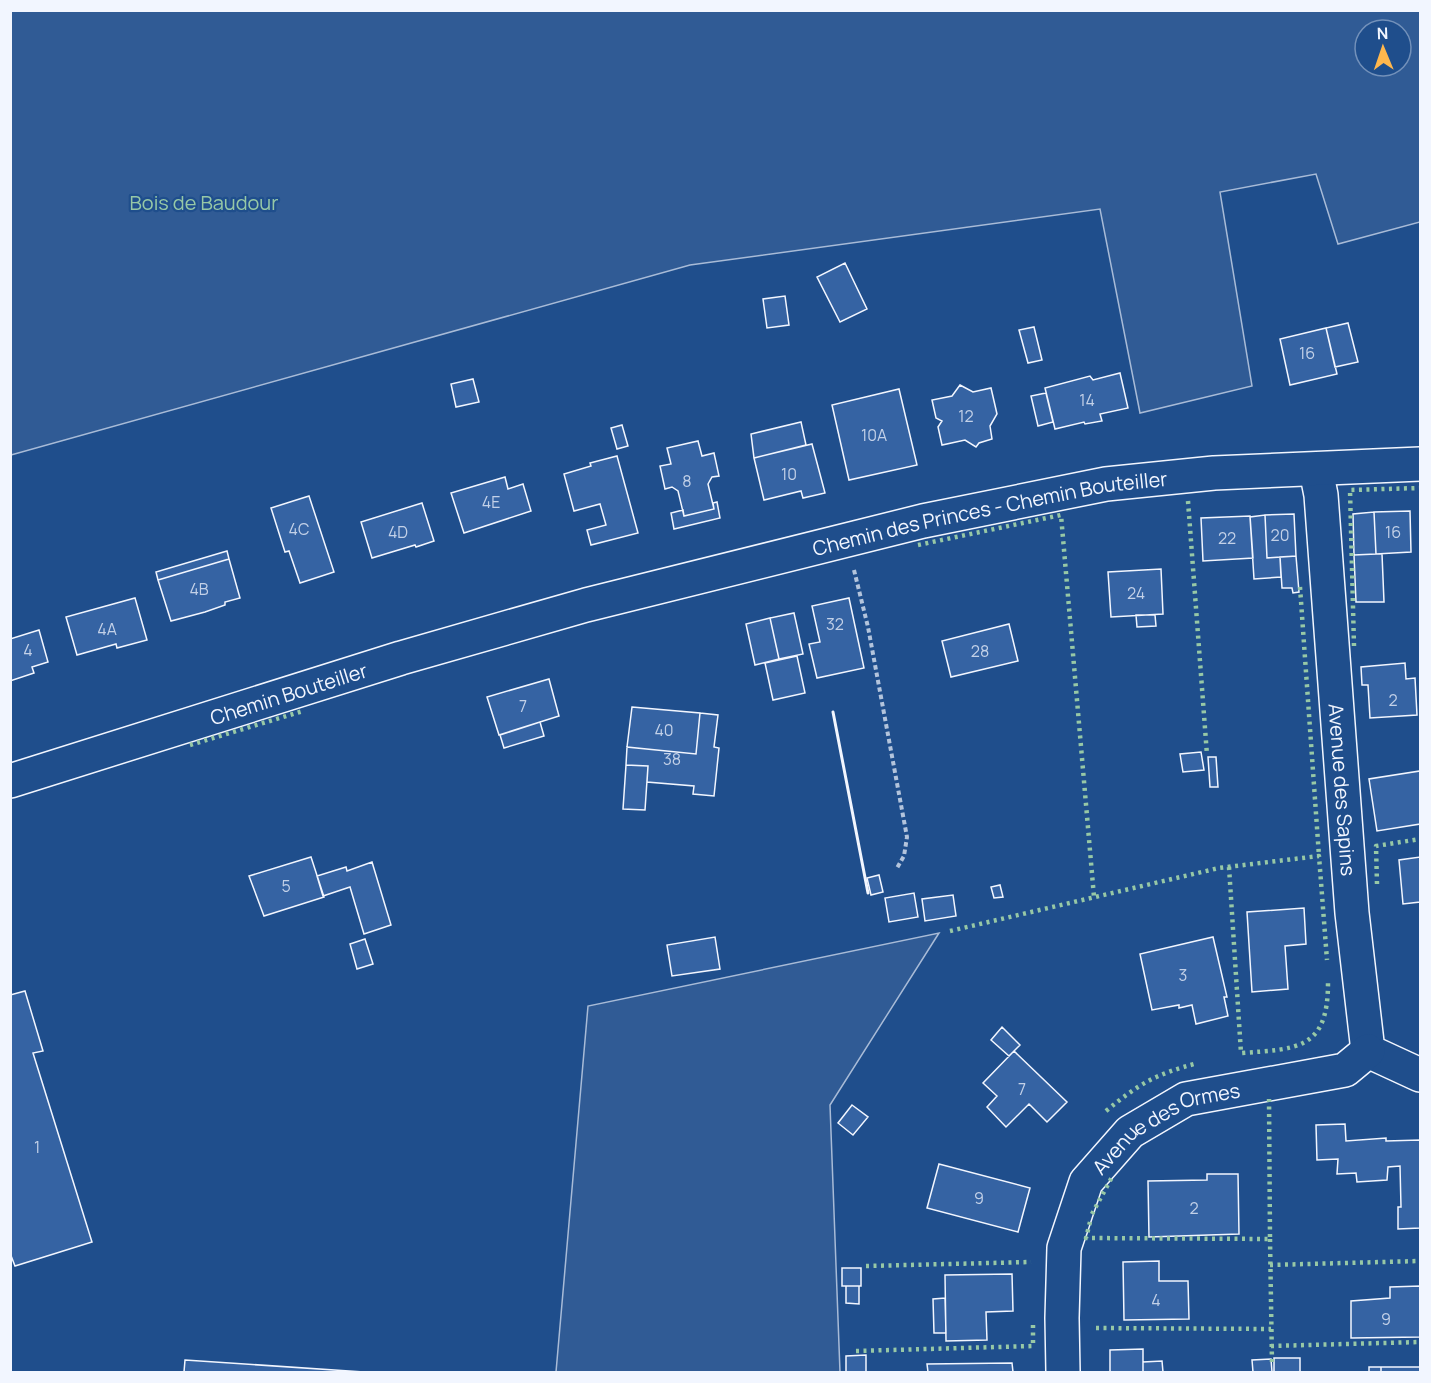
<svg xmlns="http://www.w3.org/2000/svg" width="1431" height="1383" font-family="Manrope,sans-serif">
<rect width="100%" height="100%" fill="#1f4e8c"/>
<path fill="#305b95" stroke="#a8bbd7" stroke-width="1.5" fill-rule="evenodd" d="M11,10l1409,1v211l-82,22 -22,-70 -96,18 32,194 -112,27 -40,-204 -410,56 -679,190zM1365,30h36v36h-36z
M939,933l-109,172 10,267h-284l32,-366z"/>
<path fill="#3563a3" stroke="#f2f6ff" stroke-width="1.5" d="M845,263l22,46 -27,13 -23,-45z
M785,296l4,29 -22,3 -4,-29z
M1348,323l10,39 -23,5 -9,-39z
M1034,327l8,33 -14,3 -9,-33z
M1326,328l11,46 -47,11 -10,-46z
M1120,373l8,35 -28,6 2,7 -17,3 -1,-2 -29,7 -10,-41 45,-12 3,4z
M473,379l6,23 -23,5 -5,-23z
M960,385l13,7 18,-4 6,26 -7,12 2,13 -13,4 -3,4 -11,-7 -23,5 -4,-18 4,-6 -6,-3 -4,-18 20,-4z
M899,389l18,76 -68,15 -17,-75z
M1046,393l7,29 -15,4 -7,-30z
M801,422l5,23 -52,13 -3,-24z
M622,425l6,21 -11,3 -6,-21z
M698,441l4,15 12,-3 5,23 -7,1 -4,7 6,25 -30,7 -6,-25 -6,-4 -7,2 -5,-23 11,-2 -4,-16z
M812,444l13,49 -22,5 -2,-7 -37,9 -10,-42z
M617,456l21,77 -47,12 -4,-15 19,-5 -6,-21 -26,7 -10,-37 27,-8 -1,-3z
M505,477l3,12 15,-5 8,27 -67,22 -13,-40z
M309,496l25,76 -34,11 -11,-32 -4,1 -14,-44z
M717,502l3,16 -46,11 -3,-16 12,-3 1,6 30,-7 -1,-6z
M422,503l12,38 -18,6 -1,-2 -43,13 -11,-36z
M1410,511l1,41 -35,2 -2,-42z
M1374,512l2,42 -22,1 -1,-41z
M1294,514l2,42 -29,2 -2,-43z
M1265,515l2,43 13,-1 1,20 -27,2 -4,-62z
M1250,516l3,42 -50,3 -2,-43z
M227,551l2,8 -71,21 -2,-8z
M1376,554h6l2,48h-28l-2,-47z
M1296,556l3,36 -6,1 -1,-5h-10l-2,-31z
M229,559l11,39 -15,4v3l-20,7 -34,9 -13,-41z
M1161,569l2,45 -52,3 -3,-45z
M135,598l12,42 -30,8 -1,-4 -39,11 -11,-38z
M849,598l15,70 -47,10 -8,-34 11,-2 -8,-36z
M794,613l9,41 -24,5 -9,-41z
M1136,615h19l1,11 -19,1z
M770,618l9,41 -24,6 -9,-41z
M1009,624l9,37 -67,16 -9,-36z
M39,630l9,32 -16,5 2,6 -24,8v-42z
M797,656l8,37 -32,7 -8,-37z
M1405,663l1,16 9,-1 2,37 -47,3 -2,-33h-6l-1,-18z
M549,679l10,37 -60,19 -12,-38z
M632,707l68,6 -4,41 -69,-7z
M700,713l18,2 -4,32 5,1 -5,48 -21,-2 1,-8 -47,-4 1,-16 -22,-1 1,-18 69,7z
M540,722l4,14 -40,12 -4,-13z
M1201,752l3,18 -21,2 -3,-18z
M1208,757h8l2,30h-8z
M626,765l22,1 -3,44 -22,-1z
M1420,771v53l-43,7 -8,-52z
M311,857l13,40 -60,19 -15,-40z
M1420,857v45l-17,2 -4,-44z
M372,862l19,63 -27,9 -14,-47 -27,9 -6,-20 29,-9 1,4z
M879,875l4,17 -12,3 -4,-17z
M1000,885l3,12 -9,1 -3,-11z
M914,893l4,24 -29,5 -4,-24z
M953,895l3,21 -31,5 -3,-22z
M1304,908l2,36 -21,2 3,43 -36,3 -5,-80z
M715,937l5,32 -48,7 -5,-31z
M1213,937l14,60h-3l4,19 -32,8 -4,-19 -13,3v-3l-27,5 -12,-56z
M365,939l8,25 -16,5 -7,-25z
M25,991l18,60 -10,2 59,189 -77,24 -5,-13v-258z
M1002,1027l18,18 -11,11 -18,-16z
M1014,1051l53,51 -20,20 -18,-18 -23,23 -19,-20 10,-11 -14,-13z
M852,1105l16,12 -15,18 -15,-12z
M1345,1124l1,17 40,-3v3l34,-1v88l-22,1v-22h3l-1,-41 -12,1 -1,13 -30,2 -1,-9 -19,1 1,-15 -21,1 -1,-35z
M939,1164l91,24 -12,44 -91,-24z
M1207,1174h31l1,60 -90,3 -1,-56 59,-1z
M1159,1261v20h29l1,38 -65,1 -1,-58z
M842,1268h19v18h-19z
M1012,1274l1,37 -27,1 1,28 -41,1 -1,-66z
M846,1286h13v18l-13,-1z
M1420,1286v51l-69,1v-37l39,-3v-11z
M945,1298l1,35h-12l-1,-34z
M1143,1349v23h20h-53v-22z
M866,1355v17h-20v-16z
M1274,1358h26v14h-26z
M1271,1359l1,13h-19l-1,-12z
M185,1360l179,12h-180z
M1162,1361l1,11h-20v-10z
M1012,1363l1,9h-85l-1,-8z
M1369,1367h12v5h-12z
M1381,1367h39v5h-39z"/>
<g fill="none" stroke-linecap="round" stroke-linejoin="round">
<defs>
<g id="minor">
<path id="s1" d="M1316,470l5,25 31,418 16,138 52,24"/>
<path id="s2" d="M10,781l391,-123 185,-53 337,-84 183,-37 108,-11 206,-9"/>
<path id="s3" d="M1063,1372l-1,-54 2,-70 22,-66 44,-50 56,-33 159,-29 23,-19"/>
</g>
</defs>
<use href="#minor" stroke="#f2f6ff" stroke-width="36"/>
<path stroke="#b3c4dc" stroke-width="4" stroke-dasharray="4.5 3" stroke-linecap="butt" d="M854,570l14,57 39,210 -3,19 -7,12"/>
<use href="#minor" stroke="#1f4e8c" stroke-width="33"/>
<path stroke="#97c8a6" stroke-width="4.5" stroke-dasharray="3 4.5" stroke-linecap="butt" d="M1188,501l19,254
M918,545l143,-30 33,382
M1300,587l19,269
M1354,646l-4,-156 70,-2
M190,745l113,-34
M1229,867l12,186c56,-4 87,-3 87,-70
M1377,884l-1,-38 44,-7
M950,931l269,-63 100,-12 8,104
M1106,1111c34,-28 50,-37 92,-48
M1092,1214l20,-37
M1090,1222l-4,16 184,1 -1,-143
M1270,1239l2,125
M1270,1265l150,-4
M866,1266l165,-4
M1096,1328l175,1
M1271,1346l149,-4
M856,1351l177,-5v-25"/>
<path stroke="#f2f6ff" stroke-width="3" d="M833,712l35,181"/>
</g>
<g text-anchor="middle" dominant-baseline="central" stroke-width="4.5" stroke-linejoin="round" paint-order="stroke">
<g font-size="16" fill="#c3d1e8">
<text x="1307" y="353">16</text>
<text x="1087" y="400">14</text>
<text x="966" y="416">12</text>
<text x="874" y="435">10A</text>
<text x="789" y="474">10</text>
<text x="687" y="481">8</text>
<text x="491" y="502">4E</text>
<text x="299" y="529">4C</text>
<text x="398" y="532">4D</text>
<text x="1393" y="532">16</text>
<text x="1280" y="535">20</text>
<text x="1227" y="538">22</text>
<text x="199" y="589">4B</text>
<text x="1136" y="593">24</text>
<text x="835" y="624">32</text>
<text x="107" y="629">4A</text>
<text x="28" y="650">4</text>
<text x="980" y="651">28</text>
<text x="1393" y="700">2</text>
<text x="523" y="706">7</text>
<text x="664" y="730">40</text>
<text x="672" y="759">38</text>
<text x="286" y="886">5</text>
<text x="1183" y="975">3</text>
<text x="1022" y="1089">7</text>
<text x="37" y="1147">1</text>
<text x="979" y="1198">9</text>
<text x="1194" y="1208">2</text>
<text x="1156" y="1300">4</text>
<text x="1386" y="1319">9</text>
</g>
<g font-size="20" fill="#97c8a6" stroke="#1f4e8c">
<text x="204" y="202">Bois de Baudour</text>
</g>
<g font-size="20" fill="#f2f6ff" stroke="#1f4e8c">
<text stroke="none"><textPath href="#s2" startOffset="1017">Chemin des Princes - Chemin Bouteiller</textPath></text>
<text stroke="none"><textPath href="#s2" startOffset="292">Chemin Bouteiller</textPath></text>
<text stroke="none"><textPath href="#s1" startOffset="321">Avenue des Sapins</textPath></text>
<text stroke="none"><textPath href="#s3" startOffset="294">Avenue des Ormes</textPath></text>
</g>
</g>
<rect width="1431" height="1383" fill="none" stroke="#f2f6ff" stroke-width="24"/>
<g transform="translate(1383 48) rotate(358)"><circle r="28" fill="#1f4e8c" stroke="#7391ba" stroke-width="1.5"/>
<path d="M0-4.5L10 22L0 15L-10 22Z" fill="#ffb74d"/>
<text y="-9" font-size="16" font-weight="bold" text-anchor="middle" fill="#f2f6ff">N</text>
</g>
</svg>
